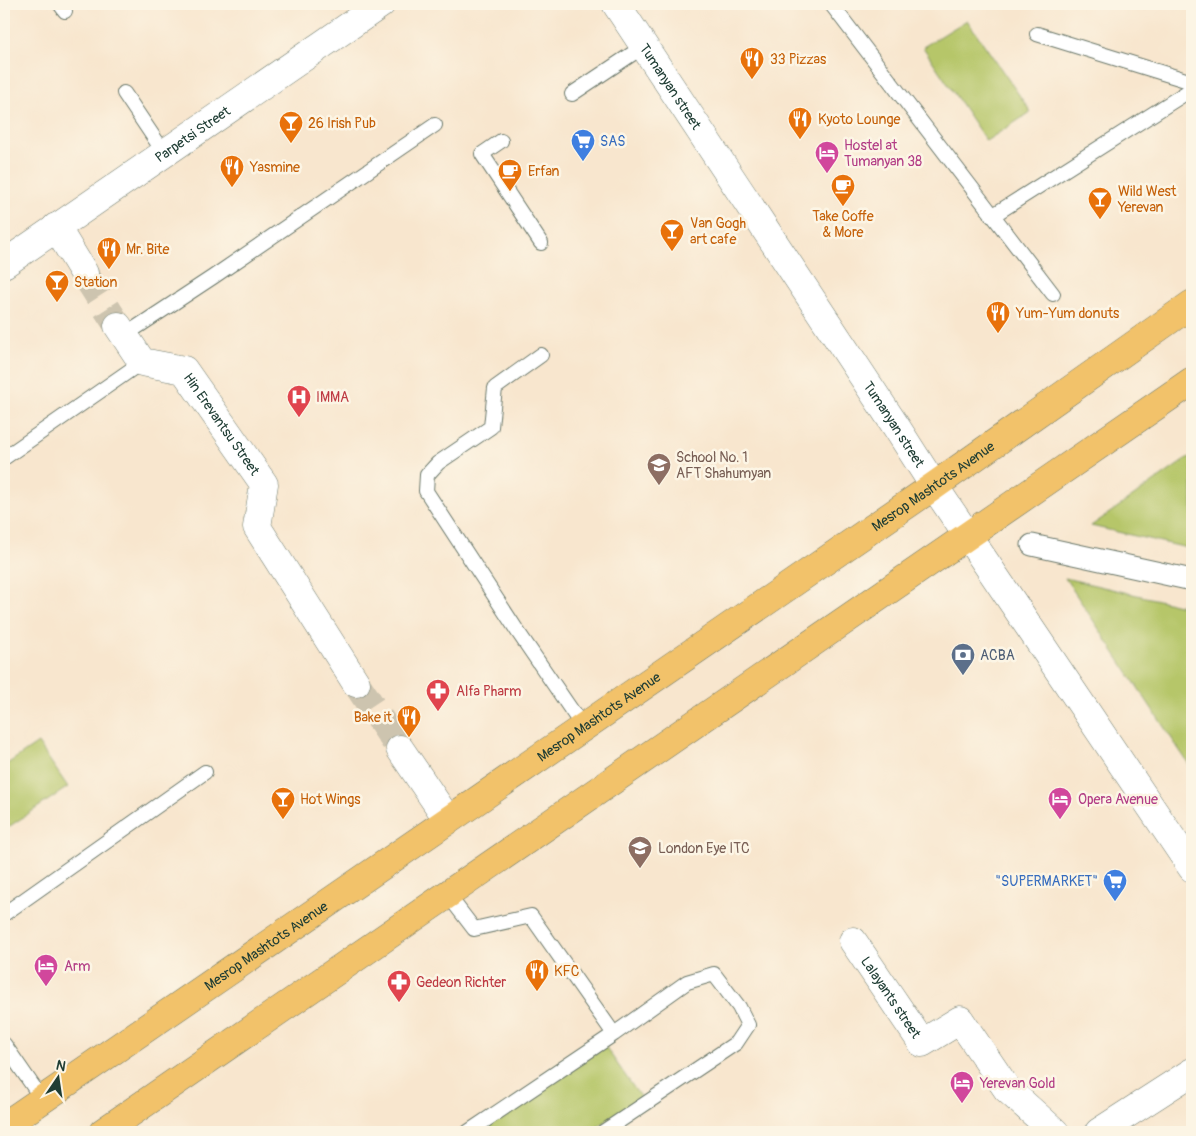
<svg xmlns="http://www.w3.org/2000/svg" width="1196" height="1136" font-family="Pangolin,sans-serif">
<rect width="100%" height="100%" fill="#fcf5e5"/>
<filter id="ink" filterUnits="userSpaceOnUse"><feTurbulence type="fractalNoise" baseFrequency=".02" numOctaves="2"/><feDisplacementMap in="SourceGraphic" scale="10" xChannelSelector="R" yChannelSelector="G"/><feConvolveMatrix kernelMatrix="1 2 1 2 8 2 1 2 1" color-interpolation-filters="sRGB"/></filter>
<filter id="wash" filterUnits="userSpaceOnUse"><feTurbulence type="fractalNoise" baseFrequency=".0096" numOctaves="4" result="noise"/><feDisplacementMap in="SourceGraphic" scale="20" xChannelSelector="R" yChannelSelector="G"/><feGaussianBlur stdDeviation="1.12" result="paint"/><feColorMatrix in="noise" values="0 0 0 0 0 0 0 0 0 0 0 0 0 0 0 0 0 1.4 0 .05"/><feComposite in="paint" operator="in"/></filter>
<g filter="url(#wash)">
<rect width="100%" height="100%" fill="#f8e6ce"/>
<path fill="#b6c669" stroke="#6a824e" d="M967,20l64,92 -45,29 -63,-94z
M1192,455v94l-101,-23z
M1065,578l127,30v161z
M38,743l30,44 -64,43v-64z
M605,1046l36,52 -51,34h-113z"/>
</g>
<g filter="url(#ink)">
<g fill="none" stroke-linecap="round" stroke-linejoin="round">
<path stroke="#cdc4af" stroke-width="28" stroke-dasharray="28 14" stroke-linecap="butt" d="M84,273l34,53
M356,683l44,66"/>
<defs>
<path id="service" d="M60,4l5,7
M831,4l222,290
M1037,34l155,48
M124,93l41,61
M572,94l72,-48
M501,141l-19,13 59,89
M992,216l200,-127
M125,335l88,-58 222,-152
M541,355l-46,33 -4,39 -53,36 -11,12 -1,16 92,141 65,95
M4,458l138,-96
M448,895l26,34 57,-13 83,118
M4,914l201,-142
M4,1044l38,55
M468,1132l146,-98 73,-52 27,-8 25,33 9,18 -12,18 -133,89"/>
<path id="pedestrian" d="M1032,545l160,35"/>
<g id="minor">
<path d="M56,227l28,46"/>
<path id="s1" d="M118,326l24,36 42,8 80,114 -7,43 99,156"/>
<path d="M400,749l48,71"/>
<path id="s2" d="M853,941l69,102 38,-23 47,69 48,43"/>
<path d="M1099,1132l93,-60"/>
</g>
<g id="tertiary">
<path id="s3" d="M616,4l279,421 39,61 258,382"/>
<path id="s4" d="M4,264l377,-260"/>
</g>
<g id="trunk">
<path id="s5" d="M4,1126l930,-640 258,-182"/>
<path d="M103,1132l1089,-751"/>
</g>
</defs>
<use href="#service" stroke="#6b786a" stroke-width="16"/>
<use href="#pedestrian" stroke="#6b786a" stroke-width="23"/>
<use href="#minor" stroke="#6b786a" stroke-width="29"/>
<use href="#tertiary" stroke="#6b786a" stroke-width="29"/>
<use href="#trunk" stroke="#6b786a" stroke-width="29"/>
<use href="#service" stroke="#fff" stroke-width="14"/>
<use href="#pedestrian" stroke="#fff" stroke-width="21"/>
<use href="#minor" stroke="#fff" stroke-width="28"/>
<use href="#tertiary" stroke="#fff" stroke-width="28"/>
<use href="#trunk" stroke="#f2c26a" stroke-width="28"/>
</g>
</g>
<defs>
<symbol id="restaurant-pin" viewBox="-11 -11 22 30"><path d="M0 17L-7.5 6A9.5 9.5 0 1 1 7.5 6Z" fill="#e8710a" stroke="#fcf5e5"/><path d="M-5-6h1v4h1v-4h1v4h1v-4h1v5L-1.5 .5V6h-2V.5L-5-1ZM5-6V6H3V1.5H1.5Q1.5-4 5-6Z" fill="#fff"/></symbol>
<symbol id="bar-pin" viewBox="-11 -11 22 30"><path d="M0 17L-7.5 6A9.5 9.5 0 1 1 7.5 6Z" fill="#e8710a" stroke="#fcf5e5"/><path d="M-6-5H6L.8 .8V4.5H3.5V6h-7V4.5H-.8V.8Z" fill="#fff"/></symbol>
<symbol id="supermarket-pin" viewBox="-11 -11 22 30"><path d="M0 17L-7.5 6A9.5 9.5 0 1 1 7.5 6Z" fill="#3f7fe0" stroke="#fcf5e5"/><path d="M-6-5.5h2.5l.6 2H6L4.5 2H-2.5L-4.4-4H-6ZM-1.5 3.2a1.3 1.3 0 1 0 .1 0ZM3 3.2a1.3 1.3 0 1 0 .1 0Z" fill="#fff"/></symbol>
<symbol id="hotel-pin" viewBox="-11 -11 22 30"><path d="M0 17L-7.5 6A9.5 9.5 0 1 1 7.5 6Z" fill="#d1479c" stroke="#fcf5e5"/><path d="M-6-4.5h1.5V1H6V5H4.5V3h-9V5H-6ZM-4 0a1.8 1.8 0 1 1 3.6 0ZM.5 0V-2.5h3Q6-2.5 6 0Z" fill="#fff"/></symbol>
<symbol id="cafe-pin" viewBox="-11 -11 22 30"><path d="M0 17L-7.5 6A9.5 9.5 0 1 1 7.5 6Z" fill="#e8710a" stroke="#fcf5e5"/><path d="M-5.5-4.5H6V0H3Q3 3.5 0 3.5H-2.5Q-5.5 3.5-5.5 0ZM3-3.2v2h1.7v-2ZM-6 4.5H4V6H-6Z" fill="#fff"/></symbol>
<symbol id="hospital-pin" viewBox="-11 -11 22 30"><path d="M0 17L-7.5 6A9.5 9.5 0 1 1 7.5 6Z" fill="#e0444e" stroke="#fcf5e5"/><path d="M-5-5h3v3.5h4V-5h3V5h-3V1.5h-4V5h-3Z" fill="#fff"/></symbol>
<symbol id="school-pin" viewBox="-11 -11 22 30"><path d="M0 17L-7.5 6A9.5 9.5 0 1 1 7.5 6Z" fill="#8d6e63" stroke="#fcf5e5"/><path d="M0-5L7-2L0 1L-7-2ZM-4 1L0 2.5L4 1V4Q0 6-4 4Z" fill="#fff"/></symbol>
<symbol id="bank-pin" viewBox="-11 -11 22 30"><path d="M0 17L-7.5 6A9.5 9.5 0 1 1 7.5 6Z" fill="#5c6f8a" stroke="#fcf5e5"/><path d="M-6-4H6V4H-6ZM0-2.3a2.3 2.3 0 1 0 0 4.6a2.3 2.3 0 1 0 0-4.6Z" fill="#fff"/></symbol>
<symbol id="pharmacy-pin" viewBox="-11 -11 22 30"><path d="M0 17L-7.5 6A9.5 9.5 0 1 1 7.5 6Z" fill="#e0444e" stroke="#fcf5e5"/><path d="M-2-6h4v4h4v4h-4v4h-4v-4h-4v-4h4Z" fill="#fff"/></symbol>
</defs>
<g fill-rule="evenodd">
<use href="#restaurant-pin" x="738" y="45" width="28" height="38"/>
<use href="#restaurant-pin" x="786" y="105" width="28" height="38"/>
<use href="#bar-pin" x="277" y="109" width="28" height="38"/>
<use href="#supermarket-pin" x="569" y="127" width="28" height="38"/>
<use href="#hotel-pin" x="813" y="139" width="28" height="38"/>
<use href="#restaurant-pin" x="218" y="153" width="28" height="38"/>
<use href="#cafe-pin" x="496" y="157" width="28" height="38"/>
<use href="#cafe-pin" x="829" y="172" width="28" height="38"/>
<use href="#bar-pin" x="1086" y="185" width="28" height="38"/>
<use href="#bar-pin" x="658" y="217" width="28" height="38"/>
<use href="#restaurant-pin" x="95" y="235" width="28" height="38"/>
<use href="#bar-pin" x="43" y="268" width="28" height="38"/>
<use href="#restaurant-pin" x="984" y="299" width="28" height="38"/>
<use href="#hospital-pin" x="285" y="383" width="28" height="38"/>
<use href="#school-pin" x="645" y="451" width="28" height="38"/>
<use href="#bank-pin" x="949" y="641" width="28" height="38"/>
<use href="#pharmacy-pin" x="424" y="677" width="28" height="38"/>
<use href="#restaurant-pin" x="395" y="703" width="28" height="38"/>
<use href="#bar-pin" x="269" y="785" width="28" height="38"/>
<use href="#hotel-pin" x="1046" y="785" width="28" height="38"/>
<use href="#school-pin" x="626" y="834" width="28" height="38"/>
<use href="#supermarket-pin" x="1101" y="867" width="28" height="38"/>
<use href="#hotel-pin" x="32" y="952" width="28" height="38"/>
<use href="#restaurant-pin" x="523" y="957" width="28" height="38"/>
<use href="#pharmacy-pin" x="385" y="968" width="28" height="38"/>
<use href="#hotel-pin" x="948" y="1069" width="28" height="38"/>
</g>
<g text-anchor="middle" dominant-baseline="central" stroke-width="5" stroke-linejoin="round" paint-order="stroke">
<g font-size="14" fill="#c56008" stroke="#fcf5e5" text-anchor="start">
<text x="770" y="59">33 Pizzas</text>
<text x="818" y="119">Kyoto Lounge</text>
<text x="308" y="123">26 Irish Pub</text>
<text x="250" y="167">Yasmine</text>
<text x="528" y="171">Erfan</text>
<text x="1118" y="191">Wild West<tspan x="1118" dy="16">Yerevan</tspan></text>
<text x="843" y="216" text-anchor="middle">Take Coffe<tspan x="843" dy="16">&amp; More</tspan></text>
<text x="690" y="223">Van Gogh<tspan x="690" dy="16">art cafе</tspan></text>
<text x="126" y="249">Mr. Bite</text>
<text x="74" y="282">Station</text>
<text x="1016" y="313">Yum-Yum donuts</text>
<text x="392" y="717" text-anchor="end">Bake it</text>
<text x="300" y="799">Hot Wings</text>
<text x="554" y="971">KFC</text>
</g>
<g font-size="14" fill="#1f3d34" stroke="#fcf5e5">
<text stroke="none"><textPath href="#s3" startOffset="99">Tumanyan street</textPath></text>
<text stroke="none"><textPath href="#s4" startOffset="229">Parpetsi Street</textPath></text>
<text stroke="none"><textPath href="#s1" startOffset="152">Hin Erevantsu Street</textPath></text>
<text stroke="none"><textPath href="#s3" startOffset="504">Tumanyan street</textPath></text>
<text stroke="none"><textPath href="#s5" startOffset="1128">Mesrop Mashtots Avenue</textPath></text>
<text stroke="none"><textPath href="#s5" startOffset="722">Mesrop Mashtots Avenue</textPath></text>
<text stroke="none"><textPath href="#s5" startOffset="318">Mesrop Mashtots Avenue</textPath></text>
<text stroke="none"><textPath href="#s2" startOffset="68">Lalayants street</textPath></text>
</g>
<g font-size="14" fill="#366cbe" stroke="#fcf5e5" text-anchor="start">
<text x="600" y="141">SAS</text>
<text x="1098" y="881" text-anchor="end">"SUPERMARKET"</text>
</g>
<g font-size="14" fill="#b23c85" stroke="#fcf5e5" text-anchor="start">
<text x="844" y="145">Hostel at<tspan x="844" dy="16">Tumanyan 38</tspan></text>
<text x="1078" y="799">Opera Avenue</text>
<text x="64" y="966">Arm</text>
<text x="980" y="1083">Yerevan Gold</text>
</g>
<g font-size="14" fill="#be3a42" stroke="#fcf5e5" text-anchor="start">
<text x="316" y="397">IMMA</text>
<text x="456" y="691">Alfa Pharm</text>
<text x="416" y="982">Gedeon Richter</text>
</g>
<g font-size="14" fill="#785e54" stroke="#fcf5e5" text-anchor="start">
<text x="676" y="457">School No. 1<tspan x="676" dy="16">AFT Shahumyan</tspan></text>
<text x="658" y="848">London Eye ITC</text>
</g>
<g font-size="14" fill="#4e5e75" stroke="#fcf5e5" text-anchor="start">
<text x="980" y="655">ACBA</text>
</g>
</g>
<rect width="1196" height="1136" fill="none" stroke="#fcf5e5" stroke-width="20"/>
<g transform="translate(58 1078) rotate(13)" stroke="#fcf5e5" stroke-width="4" paint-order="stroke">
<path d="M0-4L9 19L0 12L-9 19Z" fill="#1f3d34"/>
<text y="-8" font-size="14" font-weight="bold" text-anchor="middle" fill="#1f3d34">N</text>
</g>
</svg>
